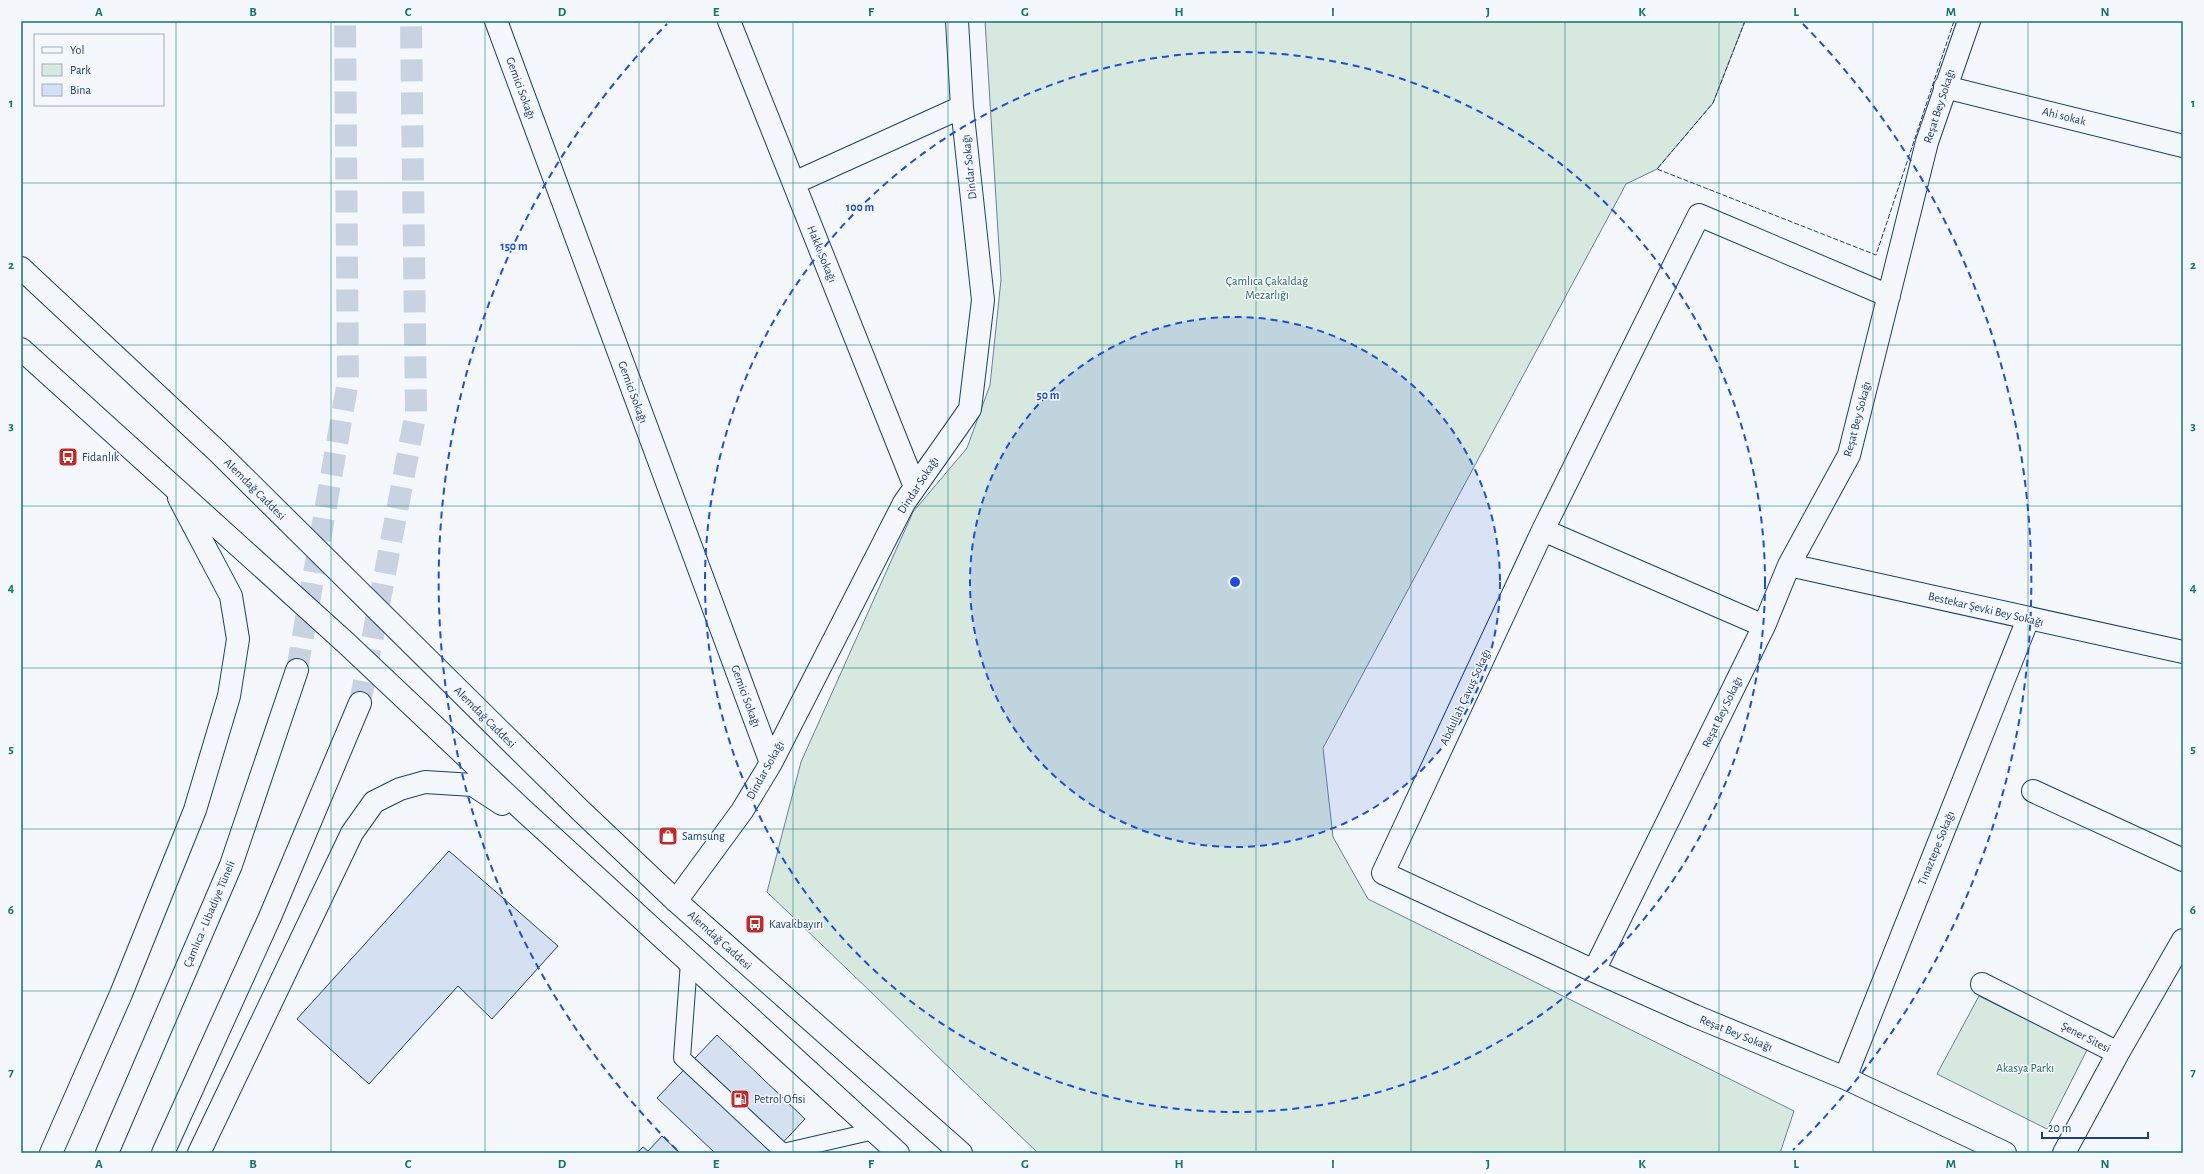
<svg xmlns="http://www.w3.org/2000/svg" width="2204" height="1174" font-family="'Alegreya Sans',sans-serif">
<rect width="100%" height="100%" fill="#f4f7fb"/>
<path fill="#d7e8df" stroke="#687fa3" d="M985,21h760l-32,82 -56,66 -31,15 -303,564 10,89 35,62 426,212 -14,42h-742l-271,-261 34,-130 112,-250 54,-64 23,-63 11,-105z
M1979,996l108,54 -40,79 -110,-55z"/>
<path fill="#d5e0f0" stroke="#1d3f73" d="M449,851l109,95 -66,73 -34,-33 -89,98 -72,-65z
M717,1035l88,84 -32,34h-58l-58,-55z
M662,1136l18,17h-43l6,-6 5,4z"/>
<g fill="none" stroke-linecap="round" stroke-linejoin="round">
<path stroke="#c9d2e0" stroke-width="22" stroke-dasharray="22 11" stroke-linecap="butt" d="M297,670l51,-289 -3,-360
M360,703l56,-291 -5,-391"/>
<defs>
<path id="lane" d="M689,962l-7,96 101,94 91,-21"/>
<path id="street" d="M496,21l275,742
M729,21l186,466
M1969,21l-42,121 -78,313 -60,110 -25,61 -170,345 101,45 150,62 160,75
M1945,87l238,59
M794,183l168,-76
M1543,530l156,-315 190,81
M1789,565l394,87
M2033,791l150,69
M676,901l66,-90 29,-48 133,-260 66,-94 13,-109 -21,-193 -5,-86
M1594,971l-211,-98 160,-343 221,96
M1982,984l136,69 65,-113
M1845,1078l183,-459
M2064,1153l54,-100"/>
<path id="primary" d="M21,268l196,183 363,359 96,91 285,252
M21,349l325,294 178,168 374,342
M51,1153l70,-159 74,-184 34,-114 9,-57 -7,-43 -52,-98
M107,1153l124,-288 66,-195
M163,1153l107,-236 90,-214
M199,1153l153,-320 22,-31 26,-13 25,-7 48,3 29,19"/>
</defs>
<use href="#lane" stroke="#1d3f73" stroke-width="18"/>
<use href="#street" stroke="#1d3f73" stroke-width="24"/>
<use href="#primary" stroke="#1d3f73" stroke-width="24"/>
<use href="#lane" stroke="#f4f7fb" stroke-width="16"/>
<use href="#street" stroke="#f4f7fb" stroke-width="22"/>
<use href="#primary" stroke="#f4f7fb" stroke-width="22"/>
<path stroke="#1d3f73" stroke-width="1" stroke-dasharray="5 2" stroke-linecap="butt" d="M1745,21l-32,82 -56,66 219,86 78,-234"/>
</g>
<path fill="none" stroke="#0f766e" stroke-width="1" stroke-opacity="0.55" d="M176,21v1132M331,21v1132M485,21v1132M639,21v1132M793,21v1132M948,21v1132M1102,21v1132M1256,21v1132M1411,21v1132M1565,21v1132M1719,21v1132M1873,21v1132M2028,21v1132M21,183h2162M21,345h2162M21,506h2162M21,668h2162M21,829h2162M21,991h2162"/>
<circle cx="1235" cy="582" r="265" fill="#1d4ed8" fill-opacity=".12"/>
<g fill="none" stroke="#1d4ed8" stroke-width="2" stroke-dasharray="7 5">
<circle cx="1235" cy="582" r="265"/>
<circle cx="1235" cy="582" r="530"/>
<path d="M677 1150A796 796 0 0 1 667 24M1803 24A796 796 0 0 1 1793 1150"/>
</g>
<defs>
<symbol id="bus-square" viewBox="-11 -11 22 22"><rect x="-9" y="-9" width="18" height="18" rx="4" fill="#c62828" stroke="#f4f7fb"/><path d="M-5-6H5V4H4V6H2V4H-2V6H-4V4H-5ZM-3.5-4V0h7V-4ZM-3.5 1.2v1.5H-2V1.2ZM2 1.2v1.5H3.5V1.2Z" fill="#fff"/></symbol>
<symbol id="shop-square" viewBox="-11 -11 22 22"><rect x="-9" y="-9" width="18" height="18" rx="4" fill="#c62828" stroke="#f4f7fb"/><path d="M-5-2.5h2.3a2.7 3.5 0 0 1 5.4 0H5L5.5 6h-11ZM-1.5-2.5h3a1.5 2.3 0 0 0-3 0Z" fill="#fff"/></symbol>
<symbol id="fuel-square" viewBox="-11 -11 22 22"><rect x="-9" y="-9" width="18" height="18" rx="4" fill="#c62828" stroke="#f4f7fb"/><path d="M-5.5-6h7V0h2V4h1.3V-2.5L3-4.5l.8-.8L6-3V5H2.5V1h-1V6h-7ZM-4.2-4.7v3.2H.2V-4.7Z" fill="#fff"/></symbol>
</defs>
<g fill-rule="evenodd">
<use href="#bus-square" x="57" y="446" width="22" height="22"/>
<use href="#shop-square" x="657" y="825" width="22" height="22"/>
<use href="#bus-square" x="744" y="913" width="22" height="22"/>
<use href="#fuel-square" x="729" y="1088" width="22" height="22"/>
</g>
<g text-anchor="middle" dominant-baseline="central" stroke-width="3" stroke-linejoin="round" paint-order="stroke">
<g font-size="12" fill="#1d3f73" stroke="#f4f7fb">
<text transform="translate(521 88) rotate(70)">Gemici Sokağı</text>
<text transform="translate(1939 106) rotate(-72)">Reşat Bey Sokağı</text>
<text transform="translate(2064 116) rotate(14)">Ahi sokak</text>
<text transform="translate(969 167) rotate(-96)">Dindar Sokağı</text>
<text transform="translate(822 254) rotate(68)">Hakkı Sokağı</text>
<text transform="translate(633 392) rotate(70)">Gemici Sokağı</text>
<text transform="translate(1857 419) rotate(-75)">Reşat Bey Sokağı</text>
<text transform="translate(918 485) rotate(-57)">Dindar Sokağı</text>
<text transform="translate(255 489) rotate(45)">Alemdağ Caddesi</text>
<text transform="translate(1986 609) rotate(13)">Bestekar Şevki Bey Sokağı</text>
<text transform="translate(746 696) rotate(70)">Gemici Sokağı</text>
<text transform="translate(1465 697) rotate(-65)">Abdullah Çavuş Sokağı</text>
<text transform="translate(1722 712) rotate(-64)">Reşat Bey Sokağı</text>
<text transform="translate(485 717) rotate(45)">Alemdağ Caddesi</text>
<text transform="translate(765 770) rotate(-61)">Dindar Sokağı</text>
<text transform="translate(1936 848) rotate(-68)">Tınaztepe Sokağı</text>
<text transform="translate(209 914) rotate(-67)">Çamlıca - Libadiye Tüneli</text>
<text transform="translate(720 940) rotate(42)">Alemdağ Caddesi</text>
<text transform="translate(1736 1033) rotate(22)">Reşat Bey Sokağı</text>
<text transform="translate(2086 1037) rotate(27)">Şener Sitesi</text>
</g>
<g font-size="12" fill="#2c6c60" stroke="#f4f7fb">
<text x="1267" y="281">Çamlıca Çakaldağ<tspan x="1267" dy="14">Mezarlığı</tspan></text>
<text x="2025" y="1068">Akasya Parkı</text>
</g>
<g font-size="12" fill="#1d3f73" stroke="#f4f7fb" text-anchor="start">
<text x="82" y="457">Fidanlık</text>
<text x="682" y="836">Samsung</text>
<text x="769" y="924">Kavakbayırı</text>
<text x="754" y="1099">Petrol Ofisi</text>
</g>
</g>
<circle cx="1235" cy="582" r="6" fill="#1d4ed8" stroke="#f4f7fb" stroke-width="2"/>
<g font-size="12" text-anchor="middle" font-weight="bold" fill="#1d4ed8" stroke="#f4f7fb" stroke-width="3" stroke-linejoin="round" paint-order="stroke">
<text x="860" y="211">100 m</text>
<text x="514" y="250">150 m</text>
<text x="1048" y="399">50 m</text>
</g>
<rect width="2204" height="1174" fill="none" stroke="#f4f7fb" stroke-width="44"/>
<rect x="34" y="34" width="130" height="72" fill="#f4f7fb" stroke="#9eadc5"/>
<rect x="42" y="47" width="20" height="6" fill="#f4f7fb" stroke="#9eadc5"/>
<text x="70" y="54" font-size="12" fill="#1d3f73">Yol</text>
<rect x="42" y="64" width="20" height="12" fill="#d7e8df" stroke="#9eadc5"/>
<text x="70" y="74" font-size="12" fill="#1d3f73">Park</text>
<rect x="42" y="84" width="20" height="12" fill="#d5e0f0" stroke="#9eadc5"/>
<text x="70" y="94" font-size="12" fill="#1d3f73">Bina</text>
<path d="M2042 1132v6h106v-6" fill="none" stroke="#1d3f73" stroke-width="2"/>
<text x="2048" y="1132" font-size="12" fill="#1d3f73" stroke="#f4f7fb" stroke-width="3" paint-order="stroke">20 m</text>
<rect x="22" y="22" width="2160" height="1130" fill="none" stroke="#0f766e" stroke-width="1.5"/>
<g font-size="13" text-anchor="middle" font-weight="bold" fill="#0f766e">
<text x="99" y="16">A</text>
<text x="253" y="16">B</text>
<text x="408" y="16">C</text>
<text x="562" y="16">D</text>
<text x="716" y="16">E</text>
<text x="871" y="16">F</text>
<text x="1025" y="16">G</text>
<text x="1179" y="16">H</text>
<text x="1333" y="16">I</text>
<text x="1488" y="16">J</text>
<text x="1642" y="16">K</text>
<text x="1796" y="16">L</text>
<text x="1951" y="16">M</text>
<text x="2105" y="16">N</text>
<text x="11" y="107">1</text>
<text x="2193" y="107">1</text>
<text x="11" y="269">2</text>
<text x="2193" y="269">2</text>
<text x="11" y="430">3</text>
<text x="2193" y="430">3</text>
<text x="11" y="592">4</text>
<text x="2193" y="592">4</text>
<text x="11" y="753">5</text>
<text x="2193" y="753">5</text>
<text x="11" y="914">6</text>
<text x="2193" y="914">6</text>
<text x="11" y="1076">7</text>
<text x="2193" y="1076">7</text>
<text x="99" y="1168">A</text>
<text x="253" y="1168">B</text>
<text x="408" y="1168">C</text>
<text x="562" y="1168">D</text>
<text x="716" y="1168">E</text>
<text x="871" y="1168">F</text>
<text x="1025" y="1168">G</text>
<text x="1179" y="1168">H</text>
<text x="1333" y="1168">I</text>
<text x="1488" y="1168">J</text>
<text x="1642" y="1168">K</text>
<text x="1796" y="1168">L</text>
<text x="1951" y="1168">M</text>
<text x="2105" y="1168">N</text>
</g>
</svg>
